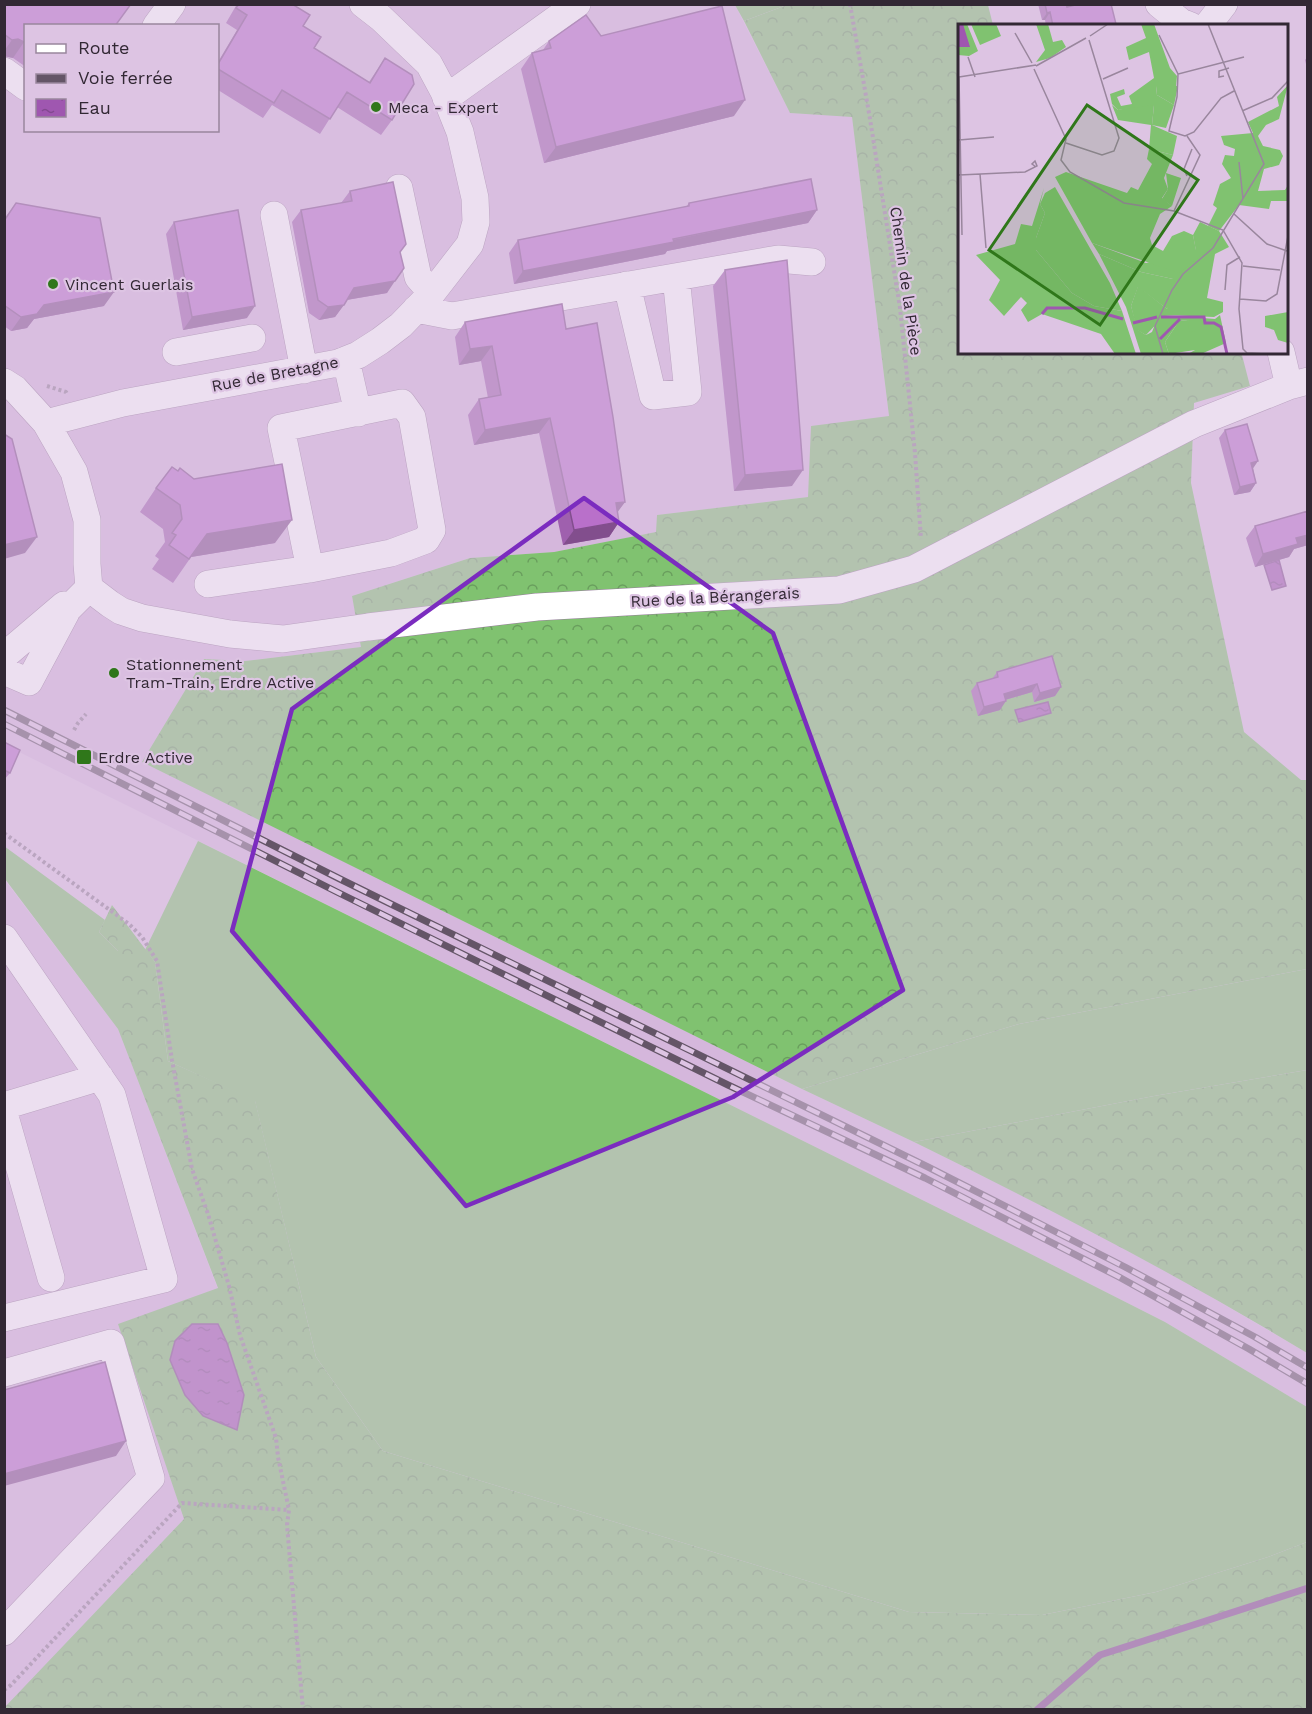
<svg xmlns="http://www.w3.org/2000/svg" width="1312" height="1714" font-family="'Work Sans',sans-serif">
<defs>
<pattern id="forest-crowns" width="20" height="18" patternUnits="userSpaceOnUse" patternTransform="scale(1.5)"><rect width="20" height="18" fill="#80c270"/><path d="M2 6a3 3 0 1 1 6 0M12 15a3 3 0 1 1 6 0" fill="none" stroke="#699e5d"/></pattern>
<pattern id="water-ripples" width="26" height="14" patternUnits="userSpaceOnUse" patternTransform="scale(1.5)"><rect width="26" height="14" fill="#9f57b0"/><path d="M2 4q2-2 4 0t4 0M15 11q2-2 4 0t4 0" fill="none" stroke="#824890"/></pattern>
</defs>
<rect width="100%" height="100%" fill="#ddc4e3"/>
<path fill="#d5b7dc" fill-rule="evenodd" d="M4,5h731l55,108 62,3 37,300 -80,81 -151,18 -1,17 -103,20 -84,6 -118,38 10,51 -117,14 -41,-2 -61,103 659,327 112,53 126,62 144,77 123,72v54l-142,-85 -154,-78 -1006,-499zM26,26h192v104h-192z
M4,879l114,150 100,260 -99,35 65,195 -179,189z"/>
<path fill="#80c270" d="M735,5h52l-43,16z
M198,841l813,403 154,78 142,85v135l-39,15 -112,35 -114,23 -133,-3 -526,-161 -67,-94 -61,-256 -87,-40 -13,-99 -10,-12z
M4,846l101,74 -6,12 19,19v78l-113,-150z
M1307,969v101l-153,26 -240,46 -112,-53 217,-65z"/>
<path fill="url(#forest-crowns)" d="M787,5h201l5,20 -33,1v326h220l62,3 8,31 -56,17 -3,80 53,249 57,48h6v189l-288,55 -217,65 -660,-327 62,-103 41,2 116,-14 -9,-51 118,-38 84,-6 102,-20 1,-17 151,-18 3,-71 78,-10 -37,-299 -62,-4 -46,-92z
M112,905l43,57 13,99 87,39 61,257 67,94 526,161 133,3 114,-23 112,-35 39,-15v167l-1302,1 -1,-2 180,-189 -66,-195 100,-36 -100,-259v-78l-19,-19z
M1307,1070v283c-127,-77 -259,-145 -393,-211l240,-46z"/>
<path fill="url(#water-ripples)" stroke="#7e498b" stroke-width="1.5" d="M1279,560l7,26 -14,4 -8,-25z
M1048,702l3,11 -32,9 -4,-12z
M192,1324h26l9,19 17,52 -7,35 -34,-14 -18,-21 -15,-35 5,-19z"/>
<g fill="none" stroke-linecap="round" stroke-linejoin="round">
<path stroke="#7e498b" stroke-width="7" d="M1037,1710l63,-55 208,-67"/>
<defs>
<path id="minor" d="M1159,4l22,18 10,4
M156,26l16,-22
M1207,26l17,-22
M4,71l22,16
M446,98l131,-94
M399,188l19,89 14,16
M274,215l30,155
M627,285l26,111 35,-4 -12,-115
M416,309l36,7 326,-57 34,3
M176,352l76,-14
M1281,352l8,34
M346,360l12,53
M4,382l11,7 31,34 28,49 13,48v44l2,24
M46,423l77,-20 215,-40 20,-8 22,-14 21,-16 31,-32 38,-49 6,-22 -1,-24 -15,-66 -16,-40 -15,-28 -48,-46 -18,-14
M208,584l102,-15 -29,-141 121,-25 10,14 20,113 -6,10 -35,13 -81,16
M89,588l21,16 11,7 21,7 88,16 53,5 85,-12 169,-20 302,-17 75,-21 280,-145 95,-38 19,-5
M4,656l60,-51
M4,671l25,11 39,-73 21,-21
M4,938l108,157 52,184 -160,39
M4,1106l96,-29
M4,1113l47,165
M4,1373l107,-30 40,135 -147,154"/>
</defs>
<use href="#minor" stroke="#957d9a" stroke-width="28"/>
<path stroke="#907e94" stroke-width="4" stroke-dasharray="3 3" stroke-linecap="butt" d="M850,4l20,115 30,189 15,145 6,86
M47,386l19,6 1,2
M74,730l4,-7 8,-9
M4,833l125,91 13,13 15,24 15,99 20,109 16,45 21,72 11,49 36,103 2,19 11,53 -2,15 16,185
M4,1690l7,-5 171,-182 107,7"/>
<use href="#minor" stroke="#fff" stroke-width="27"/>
<defs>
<path id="rail" d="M4,710l338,170 586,287 197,100 130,70 53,31
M4,724l333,168 391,193 197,93 194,99 130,72 59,35"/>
</defs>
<use href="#rail" stroke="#645567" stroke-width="7"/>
<use href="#rail" stroke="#ddc4e3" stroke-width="4.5" stroke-dasharray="14" stroke-linecap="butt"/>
</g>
<path fill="#9f60ae" d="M4,4l22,22v41l-13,-9 -9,-2z
M237,4h55l22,44 55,34 16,-24 7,62 -11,15 -44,-28 -17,27 -48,-29 -9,13 -45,-28v-28l19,-32 -11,-7z
M1038,4h28l1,3 49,17 -1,2h-69l-1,-6h-3z
M601,36l133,80 -190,47 -23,-94 11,-16 11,-3 6,-9z
M1308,56v16l-3,-12z
M350,191l50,61 -13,41 -40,7 -12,17 -16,3 -10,-7 -17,-91 9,-12 40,-7z
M16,203l88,103 -70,13 -7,9 -16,3 -7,-5v-107z
M689,203l128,7 -9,13 -141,28 -2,3 -151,30 -5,-31 9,-13 168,-33z
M174,222l73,96 -64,12 -17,-96z
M725,270l67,216 -58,5 -21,-205z
M465,322l101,7 59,173 -8,10 2,10 -10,15 -46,8 -24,-112 -65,12 -6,-30 11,-16 9,-1 -7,-37 -22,4 -4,-28z
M1225,430l28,38 3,15 -6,9 -16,3 -15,-57z
M156,488l119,55 -84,14 -18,26 -21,-14 7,-10 -4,-3 10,-14 -2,-13 -23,-17z
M1308,511v34l-14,4 -5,8 -34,10 -9,-29 9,-12z
M997,672l64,15 -6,9 -21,6 -2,-10 -27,8 -5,10 -22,6 -7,-25 6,-8 15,-4z
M4,742l6,31 -6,7z"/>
<path fill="#824e8d" d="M1050,12l-5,8h-3l5,-7z
M18,39l6,3 -11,16 -9,-2v-5l8,-11z
M745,100l-11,16 -190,47 12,-16z
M817,210l-9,13 -141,28 -2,3 -151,30 9,-13z
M395,281l-8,12 -41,7 8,-12z
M114,292l-10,14 -70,13 -7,9 -16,3 10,-14 23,-12z
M344,305l-9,12 -16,3 9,-13z
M255,306l-8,12 -64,12 9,-13z
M492,346l-11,15 -22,4 11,-16z
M550,418l-11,15 -65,12 11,-15z
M1258,461l-6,9 -1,-7z
M803,470l-11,16 -58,5 11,-16z
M1256,483l-6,9 -16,3 6,-8z
M625,502l-11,15 2,-14z
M292,520l-17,23 -84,14 -18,26 34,-49z
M619,522l-10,15 -46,8 11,-15z
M1308,535v10l-14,4 -5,8 -34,10 8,-13 33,-16z
M37,537l-12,16 -21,6v-14z
M1037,684l-5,8 -34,10 6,-8z
M1061,687l-6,9 -21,6 6,-9z
M1006,701l-6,9 -22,6 6,-9z
M126,1441l-10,15 -112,30v-12z"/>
<path fill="#b970ca" stroke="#824e8d" stroke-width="1.5" d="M4,4h127l-16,22h-89v17l-8,-4 -6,1 -8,-6z
M239,4h53l18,11 -7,11 18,11 -7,11 56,35 15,-25 27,17 2,9 -22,36 -45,-28 -17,27 -48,-29 -8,13 -56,-34v-5l29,-49 -11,-7z
M1045,4h21l1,3 12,-3h32l5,20 -4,2h-59l-3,-14 -3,1z
M722,6l23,94 -189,47 -24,-94 19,-5 -2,-7 37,-26 15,21z
M811,179l6,31 -144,29 1,3 -151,29 -5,-31 171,-34v-3z
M393,182l13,62 -6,8 4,16 -9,13 -41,7 -10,17 -16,2 -10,-7 -17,-90 51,-9 -2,-10z
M16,203l84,15 14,74 -70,13 -7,9 -16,3 -17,-12v-84z
M238,210l17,96 -63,11 -18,-95z
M787,260l16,210 -58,5 -20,-205z
M562,304l4,25 31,-6 16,94 12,85 -9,1 3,19 -45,8 -24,-112 -65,12 -6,-31 22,-4 -9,-49 -22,3 -5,-27z
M1247,424l11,37 -7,2 5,20 -16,4 -15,-57z
M4,434l8,5 25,98 -33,8z
M282,464l10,56 -85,14 -18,25 -20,-14 7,-10 -4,-2 10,-14 -2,-14 -24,-17 16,-21 6,4 2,-3 14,11z
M1308,511v24l-12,3 2,6 -35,10 -8,-28z
M1052,656l9,31 -21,6 -3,-9 -33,10 2,7 -22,6 -7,-24 21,-6 -1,-5z
M4,742l16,8 -10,23 -6,-3z
M105,1362l21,79 -122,33v-84z"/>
<path d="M0 0H1312V1714H0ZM584,498l189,135 130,357 -170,107 -267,109 -234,-275 60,-222z" fill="#ddc4e3" fill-opacity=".55" fill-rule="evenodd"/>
<path fill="none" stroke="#7b2cbf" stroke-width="4.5" stroke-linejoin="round" d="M584,498l189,135 130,357 -170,107 -267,109 -234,-275 60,-222z"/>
<g fill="#2f771a" stroke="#ddc4e3" stroke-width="2">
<circle cx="376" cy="107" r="6"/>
<circle cx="53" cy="284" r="6"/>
<circle cx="114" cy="673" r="6"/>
<rect x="76" y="749" width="16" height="16" rx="3"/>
</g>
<g text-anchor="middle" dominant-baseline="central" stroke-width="4.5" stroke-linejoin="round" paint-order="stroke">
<g font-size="16" fill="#322834" stroke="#ddc4e3" text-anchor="start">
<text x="388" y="107">Meca - Expert</text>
<text x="65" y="284">Vincent Guerlais</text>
<text x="126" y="664">Stationnement<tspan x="126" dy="18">Tram-Train, Erdre Active</tspan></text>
<text x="98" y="757">Erdre Active</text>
</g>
<g font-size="16" fill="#322834" stroke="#ddc4e3">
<text transform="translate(906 281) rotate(82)">Chemin de la Pièce</text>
<text transform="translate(275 374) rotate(-11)">Rue de Bretagne</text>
<text transform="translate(715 597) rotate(-3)">Rue de la Bérangerais</text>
</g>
</g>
<g transform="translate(958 24)">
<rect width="330" height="330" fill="#ddc4e3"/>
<path d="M0,0h9l11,27 -9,5 -11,-1zM198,62h22l-4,19 -17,-10zM191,79l5,2 -2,20 25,11 -4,19 -24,-6 2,-24 -33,-5 -6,-15 6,5zM208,149l15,5 -9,28 -10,-7 6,-10zM97,163l55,96 12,28 -28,-5 -22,-13 -36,-43v-12l9,-25 -5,-9 5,-11zM242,198l19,9 10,16 -14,7 -8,44 16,4v10l-9,5 -49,-2 -19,20 -9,-5 -6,-24 7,-20 29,23 6,-30 -32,-7 -42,-18 -7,-11 54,20 50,-12 -3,-16zM330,288v31l-10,-3 -4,-10 -9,-3v-11zM230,296l8,12 -1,18 -26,4 -4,-12 14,-21z" fill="#80c270"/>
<path d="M13,0h25l5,12 -21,9zM78,0h12l5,18 9,-2 4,7 -16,11 -14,4 9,-12zM183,0h13l16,44 7,8 -1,10h-20l1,9 17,10 -8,23 -14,-3 2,-20 -36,5 -6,-6 -2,-10 14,-5 1,5 -8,3 4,9 11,-2 -3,-8 25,-18 -5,-26 -20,8 -3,-13 20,-9zM330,61l-9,34 -13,6 -8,11 5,10 17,4 3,6 -4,9 -15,4 -6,22 27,-1 3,-5v16h-17l-2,8 -30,-4 -20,26 -11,-5 9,-18 -4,-3 7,-21 11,-6 -9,-14 3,-9 9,1 1,-7 -11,-4 -3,-9 32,-3 -5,-11 31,-16 -2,-9zM191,125l24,6 -9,23 4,11 -6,9 10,8 -12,8 -10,24 2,7 11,6 9,-15 12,-5 9,4 3,15h13l-30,23 -87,-30 -37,-66 11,-5 61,21 4,-6 7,3 14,-26 -5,-5zM86,164l-4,16 5,9 -9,25v12l36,43 22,13 28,5 14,43h-21l-14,-20 -59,-20 -14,8 -7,-12 6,-7 -6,-6 -17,19 -15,-16 11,-20 -24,-25 39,-11 6,-20 11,2zM141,230l42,18 32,7 6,8 -12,22 -29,-22 -7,19 7,24 8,5 6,-3 8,-20 5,3 50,4 5,-4 6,28 -25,11h-13l7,-4v-18l-6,-1 -1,-11 -9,1 -14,21 4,12h-28l-15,-47z" fill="#80c270"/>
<path d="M0,0h5l7,23h-12z" fill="#9f57b0"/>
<path fill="none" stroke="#9f57b0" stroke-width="3" d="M84,290l5,-6h38l38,11M203,293h43l1,6h9l7,4 6,27M175,299l24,-6M202,315l20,-20"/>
<path fill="none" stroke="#99869d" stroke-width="1.5" d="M57,9l17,30M201,11l19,39M132,12l18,-12M10,33l7,20M78,42l50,-28M76,45l32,70 -5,21 9,12 54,31 50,8 49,19 19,33 -3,46 4,40 4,4 19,1M266,52l-5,1v-6l10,-3M1,53l3,158M1,53l77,-12M145,55l25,-11M276,67l-13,7 -27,34 -9,4 -16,-5 8,-34 1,-23 66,-17M284,87l30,-13 16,-17M1,116l35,-3M108,119l36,12 12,-4 5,-13 -30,-98M281,138l4,37M22,150l6,74M1,151l66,-3 12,-6 -2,-5 -3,3 4,3M229,152l-3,-7 8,-20M216,187l26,-56 -13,-19M276,190l33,30 20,7M285,242l37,4M267,266l2,-25 13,-8M282,275l26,2 11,-7 11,-58M205,330l-8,-28 17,-36 11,-16 30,-26 51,-84 -56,-140"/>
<path fill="#2f771a" fill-opacity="0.15" stroke="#2f771a" stroke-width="3" d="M129,81l111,75 -98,145 -111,-75z"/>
<rect width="330" height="330" fill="none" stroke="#322834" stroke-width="3"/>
</g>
<rect width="1312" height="1714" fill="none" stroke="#322834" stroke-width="12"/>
<rect x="24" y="24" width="195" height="108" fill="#ddc4e3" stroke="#99869d" stroke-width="1.5"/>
<rect x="36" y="44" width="30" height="9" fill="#ffffff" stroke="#99869d" stroke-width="1.5"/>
<text x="78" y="54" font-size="18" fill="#322834">Route</text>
<rect x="36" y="74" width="30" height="9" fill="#645567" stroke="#99869d" stroke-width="1.5"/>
<text x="78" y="84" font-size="18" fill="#322834">Voie ferrée</text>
<rect x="36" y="99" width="30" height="18" fill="url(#water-ripples)" stroke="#99869d" stroke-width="1.5"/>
<text x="78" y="114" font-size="18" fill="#322834">Eau</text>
</svg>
